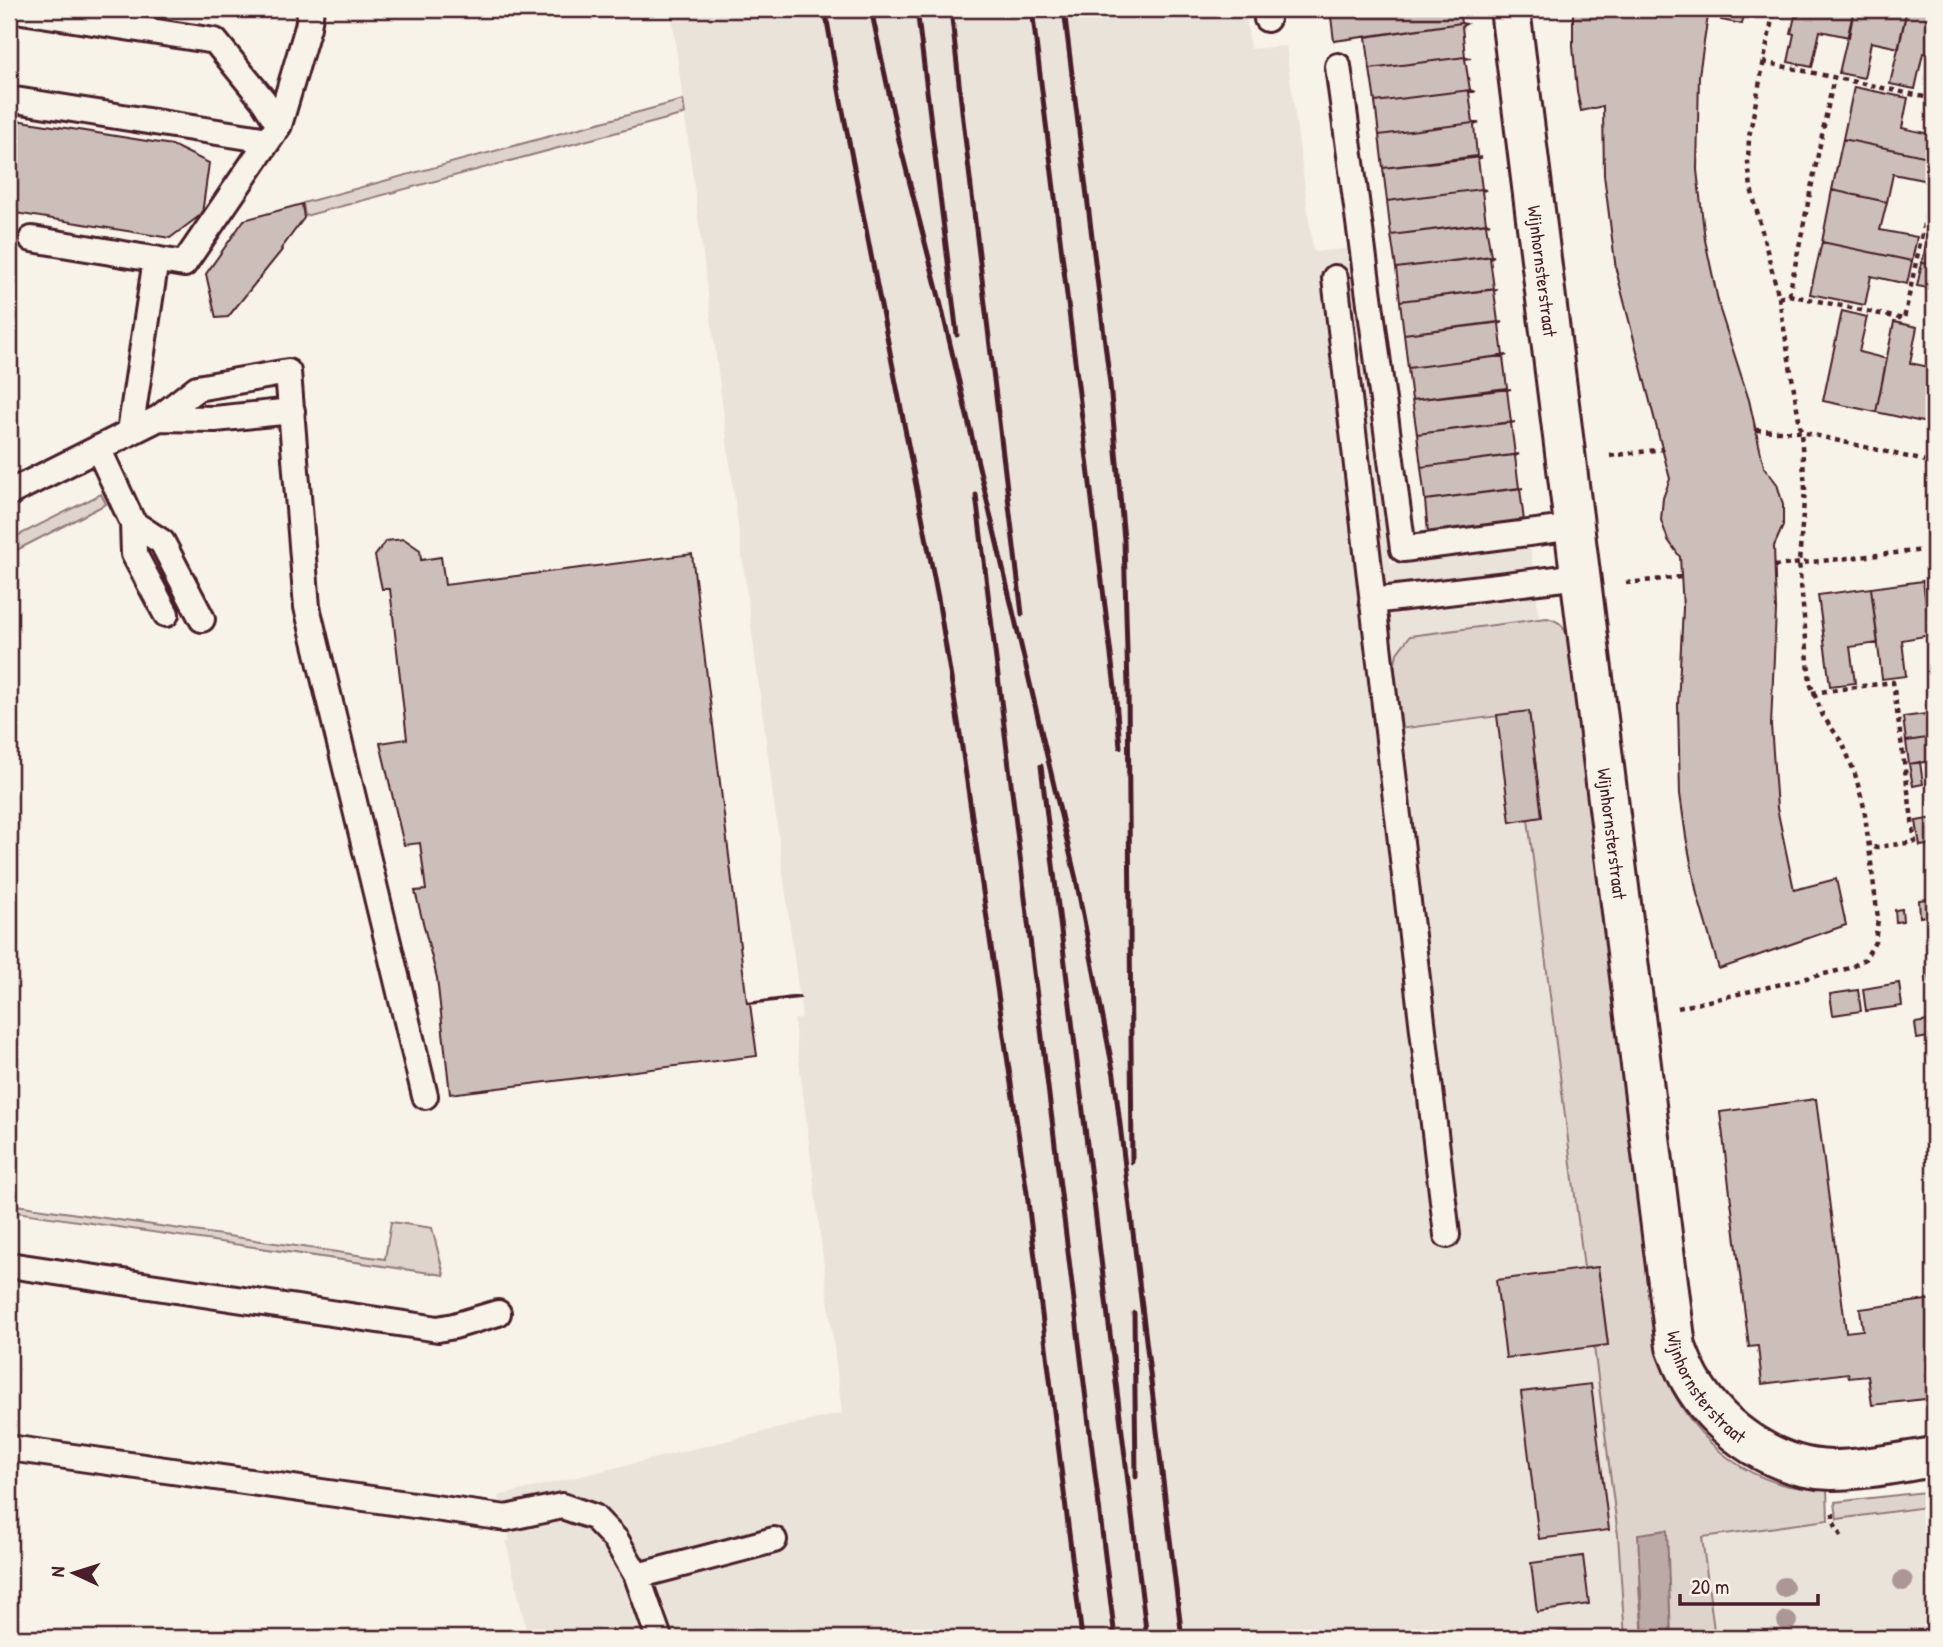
<svg xmlns="http://www.w3.org/2000/svg" width="1943" height="1647" font-family="'Patrick Hand',sans-serif">
<rect width="100%" height="100%" fill="#f7f3e8"/>
<filter id="ink" filterUnits="userSpaceOnUse"><feTurbulence type="fractalNoise" baseFrequency=".0143" numOctaves="2"/><feDisplacementMap in="SourceGraphic" scale="14" xChannelSelector="R" yChannelSelector="G"/><feConvolveMatrix kernelMatrix="1 2 1 2 8 2 1 2 1" color-interpolation-filters="sRGB"/></filter>
<g filter="url(#ink)">
<path fill="#eae3da" d="M671,9h574l5,40 36,-3 27,204 3,2 36,-4 39,315 139,-17 124,986 -15,2 4,104h-1115l-22,-97h4l-12,-45 344,-83 -48,-393 8,-2z
M1934,1506v132h-219l-13,-101z"/>
<path fill="#ded4cc" stroke="#947a7c" stroke-width="2" d="M683,100l2,14 -380,102 -2,-13z
M101,494l5,10 -97,50v-14z
M1547,618c12,3 16,6 20,18l89,707c14,67 64,127 133,143 12,2 25,3 38,4l1,30 -126,17 13,101h-44l-5,-108 -27,58 4,50h-18l-7,-103 -24,-188 14,-2 -10,-78 -14,1 -56,-449 14,-2 -13,-105 -130,17 -6,-54 4,-22 13,-17z
M9,1204l376,55 6,-37 41,6 12,47 -435,-64z
M1934,1491v15l-97,13 -2,-17z"/>
<path fill="#bcaaa7" stroke="#8e7275" stroke-width="2" d="M1667,1530l4,108h-28l-5,-104z"/>
<path fill="#ccbfb9" stroke="#4a1f2b" stroke-width="2" d="M1330,9h129l2,14 -127,18z
M1573,9h136l-10,66 -1,48 -1,47 8,70 15,70 29,90 15,67 13,17 6,21v21l-9,20 2,64 -5,115 6,83 17,82 42,-11 10,46 -127,44 -22,-75 -11,-57 -6,-43 -2,-89 5,-97 -3,-51 -12,-17 -7,-20 2,-22 7,-19 -54,-209 -12,-95 -1,-69 -22,5 -4,-19 -4,-46z
M1723,9h22l-3,15 -21,-4z
M1800,9h54l-5,28 -29,-6 -8,36 -24,-5 6,-28 -3,-1 4,-17 3,1z
M1854,9h53l-8,39 -28,-6 -7,36 -25,-5z
M1907,9h27v46l-11,-2 -8,36 -25,-5z
M1461,23l5,1 -4,2 3,31 -95,12 -4,-32z
M1465,57l6,1 -6,1 5,31 -95,12 -5,-33z
M1854,87l54,11 -6,30 32,7 -1,23 -90,-19z
M1470,90l5,2h-6l4,31 -94,12 -4,-33z
M9,119l163,26 37,18 -7,51 -32,24 -161,-26z
M1473,123h6l-5,2 3,31 -94,12 -4,-33z
M1843,139l90,19 -5,23 -35,-7 -6,28 -55,-12z
M1482,157l-4,2 4,30 -95,12 -4,-33z
M1482,189l4,1 -4,1 4,32 -95,12 -4,-34z
M1832,190l55,12 -7,28 37,7 -5,24 -90,-19z
M302,204l2,14 -23,31 1,1 -54,67 -12,1 -10,-44 38,-54z
M1490,223l-4,2 5,31 -95,12 -5,-33z
M1927,240l7,1v24l-12,-2z
M1822,242l90,19 -5,23 -36,-8 -6,29 -55,-11z
M1494,256l-4,2 4,31 -94,12 -4,-33z
M1922,263l12,2v24l-17,-3z
M1498,289l-4,2 4,31 -94,12 -4,-33z
M1842,311l25,6 -8,35 28,7 -11,53 -53,-11z
M1503,322l-4,2 4,32 -95,12 -4,-34z
M1894,322l23,5 -7,36 24,5v21l-7,34 -51,-11z
M1507,355l-4,2 4,31 -95,12 -4,-32z
M1511,389l-4,1 4,32 -94,12 -5,-34z
M1934,389v36l-7,-2z
M1515,422l-4,1 4,32 -94,12 -4,-33z
M1519,454l-4,2 4,32 -94,12 -4,-33z
M1523,488l-3,1 4,32 -96,12 -3,-33z
M404,539l16,11 1,10 20,-3 4,28 247,-31 55,449 52,-7 1,2 -50,6 7,52 -307,38 -13,-116 -22,-87 11,-1 -6,-47 -16,2 -24,-102 27,-4 -17,-150h-8l-7,-33 11,-15z
M1934,580v55h-4l-7,-54z
M1923,581l7,54 -28,5 4,36 -24,3 -11,-91z
M1871,588l7,55 -28,4 5,36 -25,3 -12,-91z
M1529,711l13,106 -32,5 -13,-107z
M1934,713v24l-28,4 -3,-24z
M1934,737v24l-25,3 -3,-23z
M1920,762l3,22 -10,2 -4,-22z
M1934,818v26l-14,2 -4,-25z
M1934,898v17l-14,2 -1,-17z
M1902,909l1,12 -7,1 -1,-12z
M1934,950v15l-2,1 -2,-15z
M1934,965v17h-4l-2,-14z
M1899,983l3,23 -36,5 -3,-22z
M1858,990l3,21 -28,4 -3,-21z
M1934,1020v16l-17,3 -2,-16z
M1816,1099l30,233 17,-2 -3,-21 74,-10v99l-62,7 -4,-29 -19,2 -1,-5 -86,11 -4,-38 -9,1 -29,-235z
M1598,1267l10,78 -102,13 -10,-78z
M1591,1384l18,146 -70,9 -18,-147z
M1583,1556l6,48 -52,8 -6,-49z
M1567,1631v7h-27v-3z"/>
<g fill="none" stroke-linecap="round" stroke-linejoin="round">
<defs>
<path id="service" d="M9,9l206,32 48,59 16,25
M1266,9l1,10
M1338,66l65,483 172,-22
M9,99l259,41
M32,239l152,25 95,-139 29,-98 3,-18
M1335,278l112,957
M159,418l56,1 77,-8
M130,432l26,-173
M98,448l35,75 1,31 32,60
M9,493l150,-75 38,-30 91,-16 19,235 118,489
M133,523l29,19 40,77
M1372,601l209,-25
M9,1265l429,64 16,-3 44,-13
M9,1448l497,70 56,-12 32,11 22,23 21,36 137,-36
M637,1576l22,62"/>
<g id="minor">
<path id="s1" d="M1510,9l166,1338c5,13 10,27 18,39 29,46 82,83 138,84 34,0 69,-8 102,-13"/>
</g>
</defs>
<use href="#service" stroke="#4a1f2b" stroke-width="30"/>
<use href="#minor" stroke="#4a1f2b" stroke-width="44"/>
<path stroke="#4a1f2b" stroke-width="4.5" stroke-dasharray="5 5" stroke-linecap="butt" d="M1763,62l171,37
M1789,295l45,-218
M1779,298l10,-3 115,24 30,-142
M1756,430l45,2 133,31
M1610,456l53,-7
M1774,566l160,-17
M1626,583l55,-6
M1812,693l81,-11 22,160 -46,6
M1678,1008l172,-40 15,-9 10,-17 3,-23 -14,-112 -9,-33 -12,-30 -20,-28 -13,-33 -11,-121 6,-73 -4,-57 -22,-134 -28,-110 -3,-26 1,-25 25,-128
M1833,1513v8l9,17"/>
<use href="#service" stroke="#f7f3e8" stroke-width="24"/>
<use href="#minor" stroke="#f7f3e8" stroke-width="38"/>
<path stroke="#4a1f2b" stroke-width="5" d="M825,9l16,92 97,497 22,136 67,459 55,445
M871,9l29,136 39,152 137,582 38,196 68,563
M917,9l40,326
M951,9l12,111 59,494
M1032,9l83,679 5,59
M1064,9l46,375 14,156 4,148 4,474
M976,495l139,1143
M1041,766l106,872
M1134,1313l2,164"/>
</g>
<g fill="#ac9796">
<circle cx="1903" cy="1581" r="10"/>
<circle cx="1784" cy="1587" r="10"/>
<circle cx="1787" cy="1621" r="10"/>
</g>
</g>
<g text-anchor="middle" dominant-baseline="central" stroke-width="7" stroke-linejoin="round" paint-order="stroke">
<g font-size="19" fill="#4a1f2b" stroke="#f7f3e8">
<text stroke="none"><textPath href="#s1" startOffset="264">Wijnhornsterstraat</textPath></text>
<text stroke="none"><textPath href="#s1" startOffset="831">Wijnhornsterstraat</textPath></text>
<text stroke="none"><textPath href="#s1" startOffset="1398">Wijnhornsterstraat</textPath></text>
</g>
</g>
<rect width="1943" height="1647" fill="none" stroke="#f7f3e8" stroke-width="35"/>
<rect x="18" y="18" width="1908" height="1612" fill="none" stroke="#4a1f2b" stroke-width="2.5" filter="url(#ink)"/>
<g transform="translate(74 1573) rotate(274)" stroke="#f7f3e8" stroke-width="5" paint-order="stroke">
<path d="M0-5L12 26L0 18L-12 26Z" fill="#4a1f2b"/>
<text y="-10" font-size="19" font-weight="bold" text-anchor="middle" fill="#4a1f2b">N</text>
</g>
<path d="M1680 1594v10h138v-10" fill="none" stroke="#4a1f2b" stroke-width="3.5"/>
<text x="1691" y="1594" font-size="21" fill="#4a1f2b" stroke="#f7f3e8" stroke-width="5" paint-order="stroke">20 m</text>
</svg>
